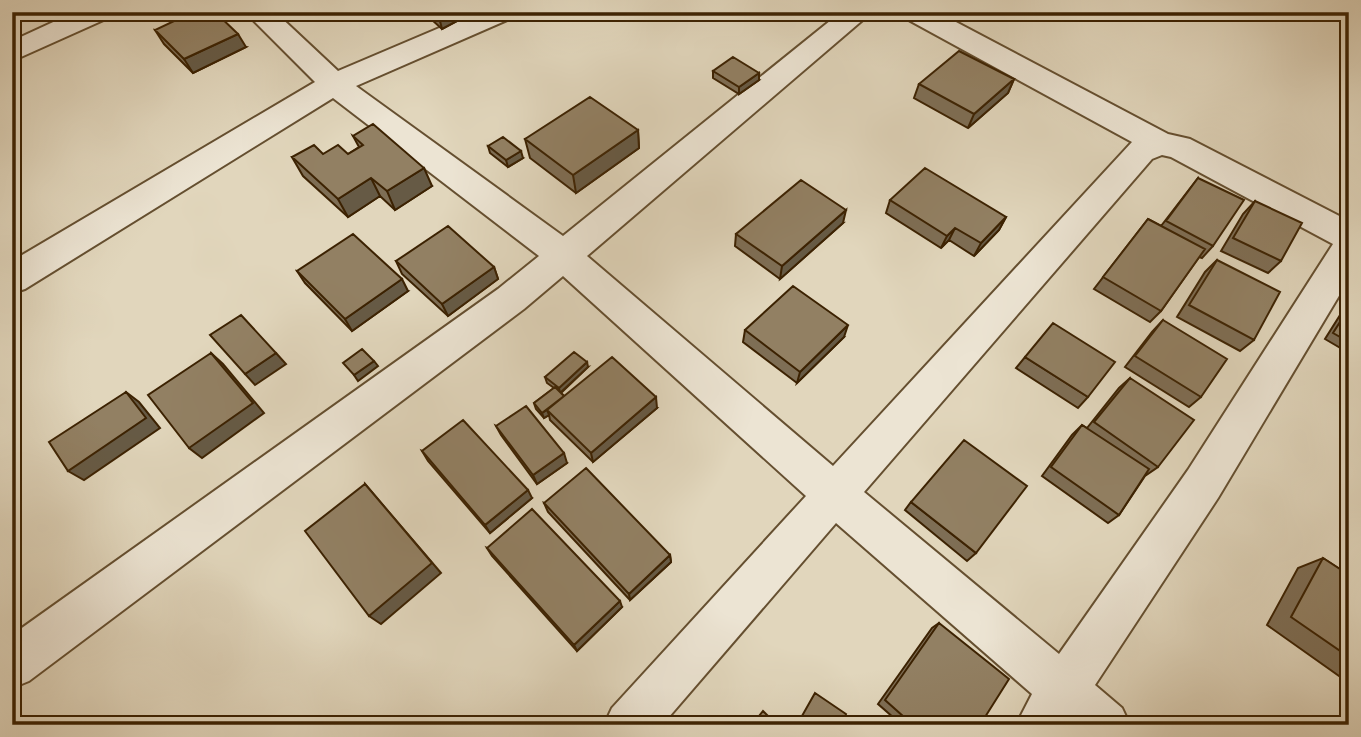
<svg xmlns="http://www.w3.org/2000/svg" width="1361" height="737" font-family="'Libre Bodoni',serif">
<rect width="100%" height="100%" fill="#e1d6bc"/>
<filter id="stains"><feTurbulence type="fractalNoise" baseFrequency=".00286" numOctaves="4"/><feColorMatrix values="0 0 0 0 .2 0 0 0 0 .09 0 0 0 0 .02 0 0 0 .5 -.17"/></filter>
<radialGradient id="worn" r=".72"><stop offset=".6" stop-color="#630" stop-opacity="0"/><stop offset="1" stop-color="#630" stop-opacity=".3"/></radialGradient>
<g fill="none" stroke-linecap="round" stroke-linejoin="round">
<defs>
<path id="minor" d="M75,12h37l-4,6 -96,43v-20z
M245,12h30l63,59 139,-59h39l-4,6 -156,68 207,150 278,-224h31l-285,244 246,210 299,-324 -227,-124 -4,-6h36l231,122 22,5 159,82v58l-131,219 -123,187 27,23 8,17h-114l16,-31 -196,-171 -174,202h-58l8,-17 194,-212 -243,-220 -39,33 -495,372 -17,7v-53l486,-346 41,-33 -206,-158 -308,191 -13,4v-32l303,-179zM1162,155l9,2 162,87 -145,226 -129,184 -195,-162 288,-333z"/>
</defs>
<use href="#minor" stroke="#654f30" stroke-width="4"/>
<use href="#minor" fill="#ece4d3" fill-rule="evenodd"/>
</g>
<path fill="#7e6e55" stroke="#3c2202" stroke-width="2" d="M429,13l28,8 -15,8 -10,-9z
M155,30l91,17 -53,26 -29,-29z
M713,71l46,9 -20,14 -26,-16z
M1014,79l-6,14 -40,35 -54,-30 5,-14z
M638,130l1,18 -63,45 -46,-35 -5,-19z
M353,136l79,50 -37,24 -15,-14 -32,21 -45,-41 -11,-19 31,-3h25l11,-7z
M488,146l35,12 -15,9 -18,-14z
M1198,178l15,68 -11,12 -3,-1 -38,54 -11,11 -56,-33 54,-70 13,7z
M890,200l116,17 -7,13 -25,26 -25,-16 -8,8 -55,-35z
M1255,201l26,60 -13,12 -47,-22 22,-37z
M843,223l-63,56 -45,-33 1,-12z
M1217,260l37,80 -14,11 -63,-34 28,-45z
M396,261l98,6 4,12 -50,37 -46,-42z
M297,271l111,20 -56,40 -47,-48z
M1349,307v46l-24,-14 17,-27z
M1163,320l38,77 -12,10 -64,-40 27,-35z
M745,330l99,7 -47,46 -54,-41z
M1025,357l63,40 -10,11 -62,-40z
M588,367l-27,26 3,3 93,12 -64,54 -43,-42 -1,-5 -5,3 -8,-9 -2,-6 20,-15 -7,-5 -2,-6z
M1130,378l28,89 -13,9 -26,39 -11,8 -66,-47 30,-41 10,-10 5,3 32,-40z
M496,426l71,37 -30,21 -36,-49z
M422,451l110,47 -42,35 -62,-72z
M911,502l65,51 -9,8 -62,-51z
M544,503l126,52 1,7 -41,38 -82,-88z
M487,548l135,59 -45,44 -85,-95z
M1323,558l26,17v108l-82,-58 31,-57z
M939,623l41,102h-78l-24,-21 54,-76z"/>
<path fill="#665a45" stroke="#3c2202" stroke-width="2" d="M455,14l2,7 -15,8 -2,-8z
M238,34l8,13 -53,26 -9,-14z
M759,73v7l-20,14v-7z
M1014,79l-6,14 -40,35 6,-14z
M638,130l1,18 -63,45 -3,-18z
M521,151l2,7 -15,9 -2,-7z
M424,168l8,18 -37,24 -8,-19z
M371,178l9,18 -32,21 -10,-18z
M846,210l-3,13 -63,56 2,-13z
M1006,217l-7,13 -25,26 7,-13z
M955,228l-6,12 -8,8 6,-12z
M494,267l4,12 -50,37 -6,-12z
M402,279l6,12 -56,40 -7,-12z
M848,325l-4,12 -47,46 3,-11z
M211,353l12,11 41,49 -62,45 -13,-10z
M276,353l10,11 -31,21 -10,-11z
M374,361l4,5 -20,15 -4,-6z
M587,362l1,5 -28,26 -1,-5z
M126,392l13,10 21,26 -76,52 -16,-9z
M656,397l1,11 -64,54 -2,-9z
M547,410l2,5 -5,3 -2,-5z
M564,453l3,10 -30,21 -4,-9z
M365,484l76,89 -60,51 -12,-8z
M528,490l4,8 -42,35 -5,-8z
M670,555l1,7 -41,38 -1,-6z
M620,601l2,6 -45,44 -3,-6z"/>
<path fill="#928063" stroke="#3c2202" stroke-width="2" d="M193,12h22l23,22 -54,25 -29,-29z
M431,12h22l2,2 -15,7 -11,-8z
M959,51l55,28 -40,35 -55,-30z
M733,57l26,16 -20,14 -26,-16z
M590,97l48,33 -65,45 -48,-36z
M373,124l51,44 -37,23 -16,-13 -33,21 -46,-42 22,-12 9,9 15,-9 10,9 15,-9 -10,-9z
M503,137l18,14 -15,9 -18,-14z
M925,168l81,49 -25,26 -26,-15 -8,8 -57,-36z
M1198,178l46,22 -31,46 -47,-25z
M801,180l45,30 -64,56 -46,-32z
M1255,201l47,22 -21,38 -48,-23z
M1148,219l57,30 -44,62 -58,-34z
M448,226l46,41 -52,37 -46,-43z
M353,234l49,45 -57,40 -48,-48z
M1217,260l63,32 -26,48 -65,-35z
M793,286l55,39 -48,47 -55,-42z
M1349,308v34l-16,-9z
M241,315l35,38 -31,21 -35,-39z
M1163,320l64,39 -26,38 -66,-41z
M1053,323l62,39 -27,35 -63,-40z
M362,349l12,12 -20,14 -11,-12z
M574,352l13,10 -28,26 -14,-11z
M211,353l42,50 -64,45 -41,-53z
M612,357l44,40 -65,56 -44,-43z
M1130,378l64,42 -36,47 -64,-45z
M555,387l9,9 -22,17 -8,-10z
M126,392l20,26 -78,53 -19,-29z
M526,406l38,47 -31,22 -37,-49z
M463,420l65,70 -43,35 -63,-74z
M1082,425l67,44 -30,46 -68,-48z
M964,440l63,46 -51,67 -65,-51z
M586,468l84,87 -41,39 -85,-91z
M365,484l67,79 -63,53 -64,-85z
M532,509l88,92 -46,44 -87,-97z
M1323,558l26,17v82l-58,-40z
M939,623l70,56 -29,46h-67l-28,-25z
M815,693l31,21 -5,11h-41l-2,-2z
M763,711l14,14h-25z"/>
<rect width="1361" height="737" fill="none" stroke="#e1d6bc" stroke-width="42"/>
<rect x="14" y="14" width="1333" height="709" fill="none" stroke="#3c2202" stroke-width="3.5"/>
<rect x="21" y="21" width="1319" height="695" fill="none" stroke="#3c2202" stroke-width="2"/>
<rect width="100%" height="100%" filter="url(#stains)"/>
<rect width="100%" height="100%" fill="url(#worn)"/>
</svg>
